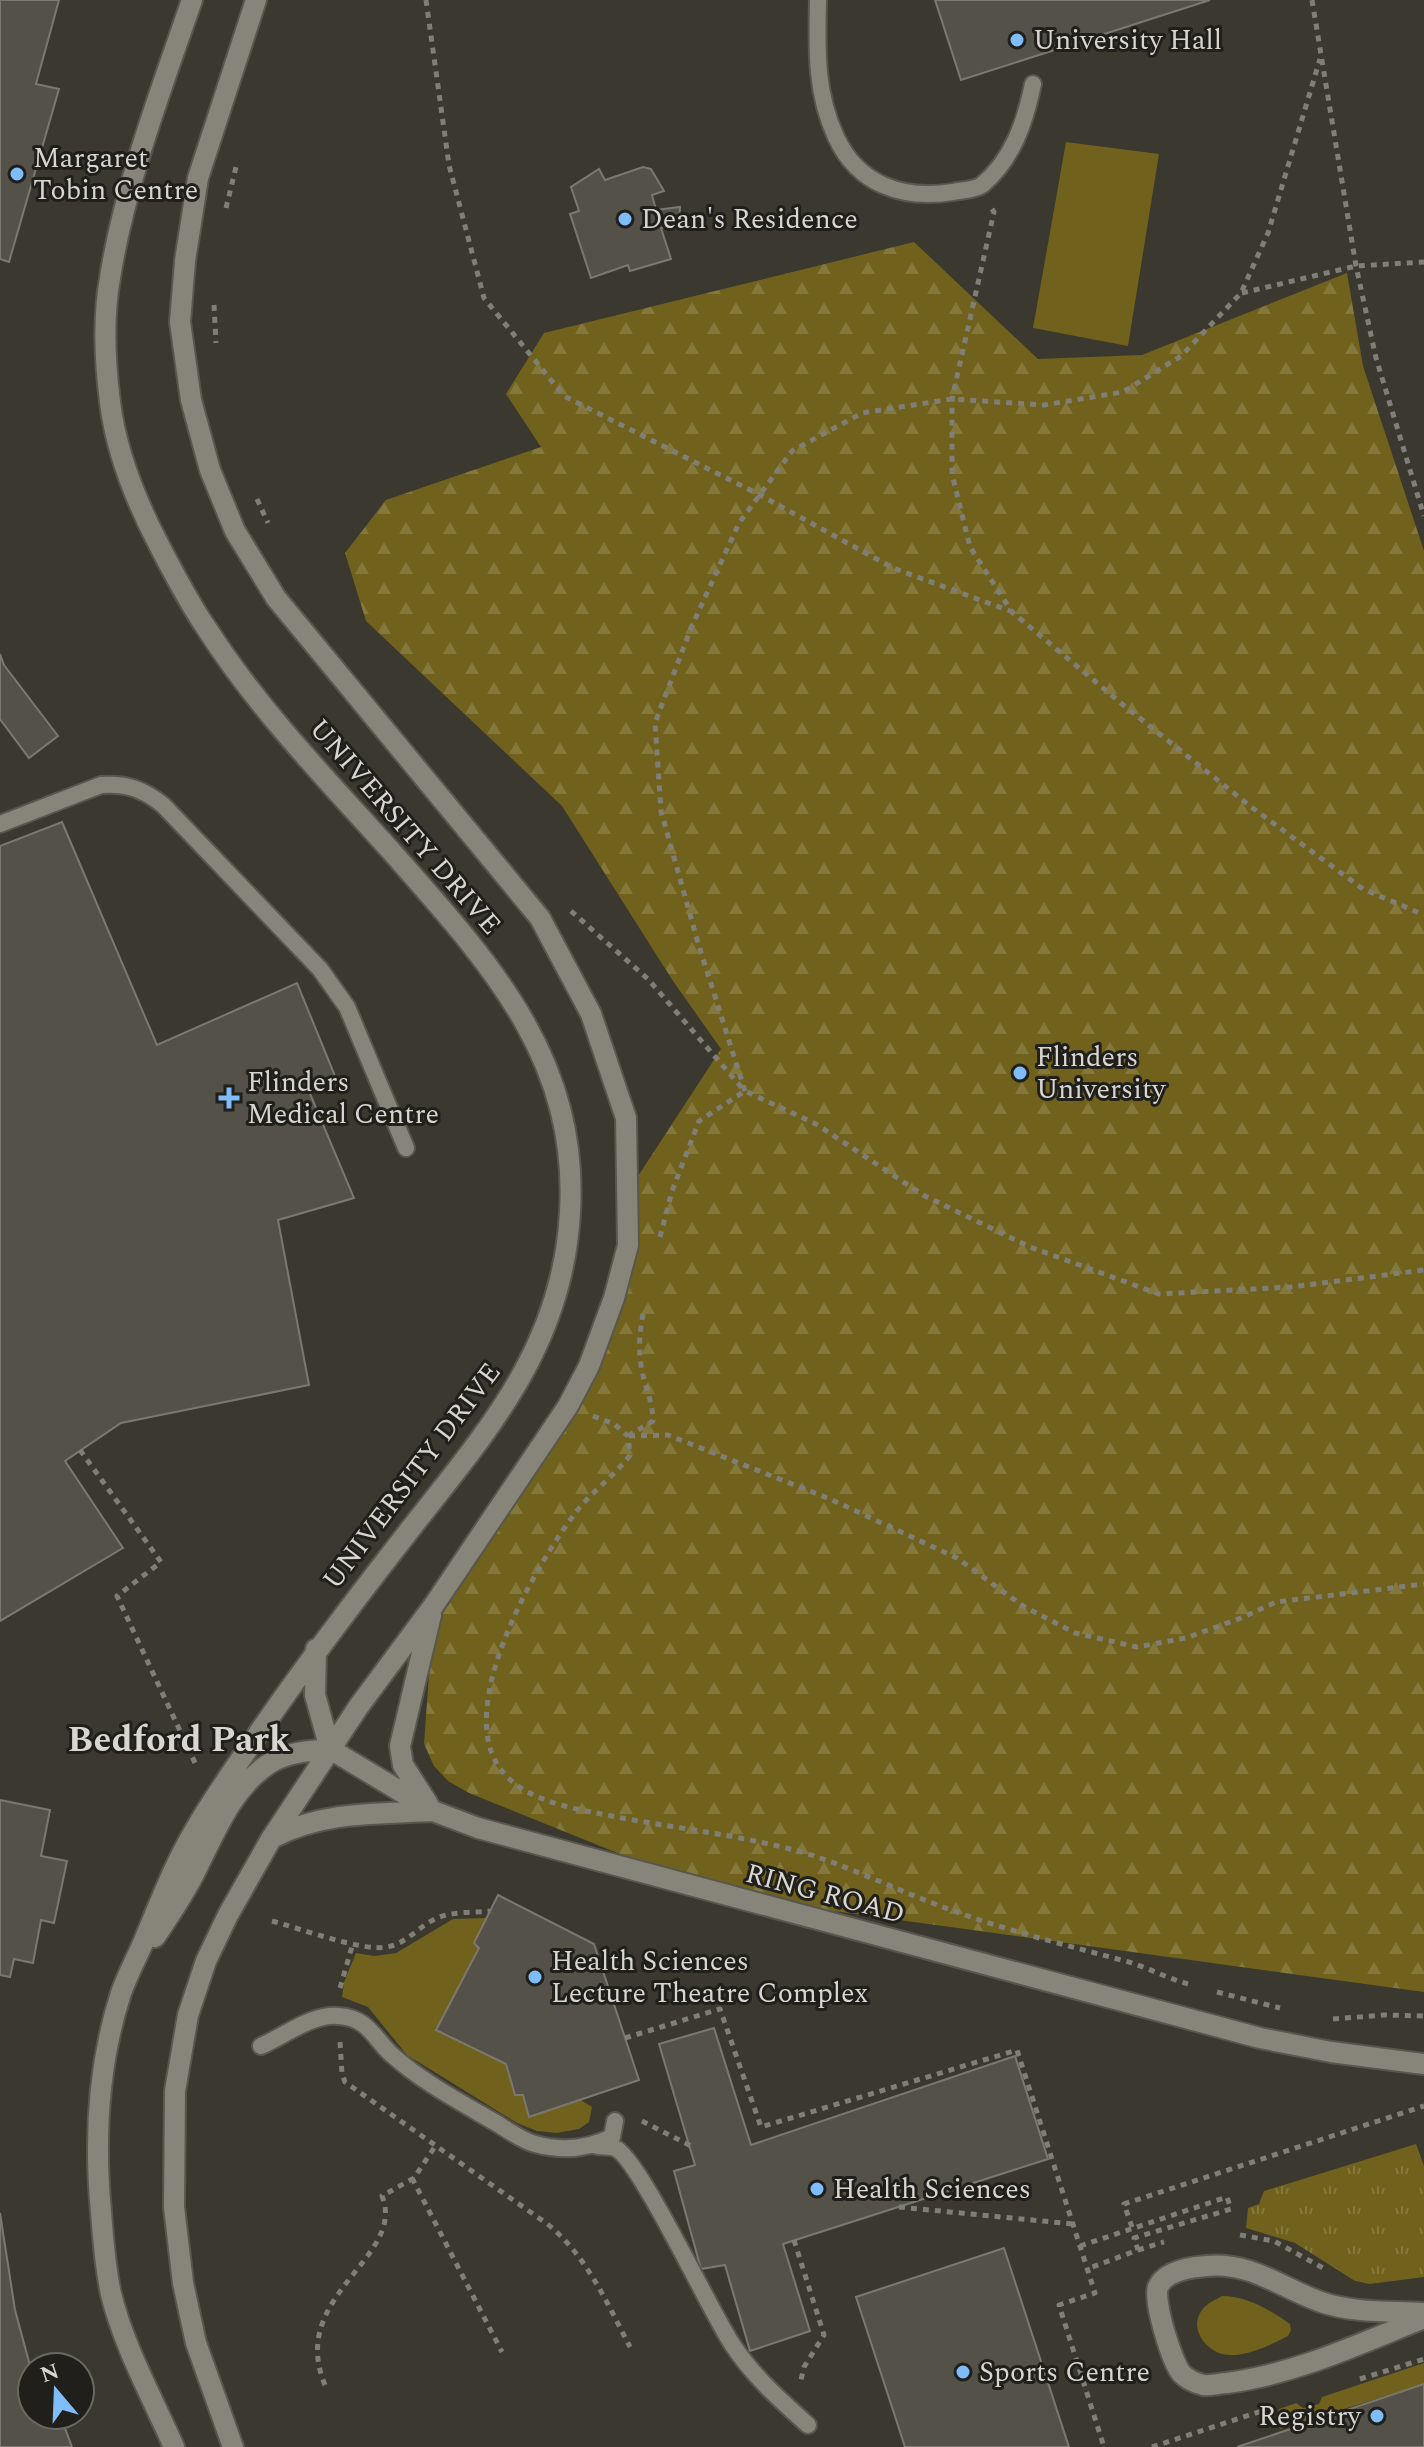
<svg xmlns="http://www.w3.org/2000/svg" width="1424" height="2447" font-family="Spectral,serif">
<defs>
<pattern id="grass-tufts" width="24" height="20" patternUnits="userSpaceOnUse" patternTransform="scale(2)"><rect width="24" height="20" fill="#70621c"/><path d="M3 7l-1-3M5 7V3M7 7l1-3M15 17l-1-3M17 17v-4M19 17l1-3" fill="none" stroke="#84783c"/></pattern>
<pattern id="forest-firs" width="22" height="20" patternUnits="userSpaceOnUse" patternTransform="scale(2)"><rect width="22" height="20" fill="#70621c"/><path d="M5 1l3.5 6h-7zM16 11l3.5 6h-7z" fill="#84783c"/></pattern>
</defs>
<rect width="100%" height="100%" fill="#3a382f"/>
<path fill="url(#grass-tufts)" d="M1416,2144l8,22v111l-54,7 -15,-3 -60,-38 -49,-15 2,-20 11,-4 5,-13z"/>
<path fill="url(#forest-firs)" d="M914,242l124,117 104,-4 205,-82 16,93 61,185v1441l-700,-96 -255,-103 -21,-12 -14,-15 -10,-22 10,-139 134,-199 46,-108 13,-105 94,-144 -48,-68 -111,-175 -196,-185 -21,-68 41,-53 155,-53 -35,-53 38,-61z"/>
<path fill="#70621c" d="M1066,142l93,12 -31,192 -95,-18z
M486,1918l-12,25 5,5 -42,82 69,34 9,30 8,1 6,22 52,-17 11,7 -3,15 -10,7 -22,4 -20,-2 -20,-8 -110,-68 -39,-48 -26,-10 2,-15 12,-29 18,3 22,-3 57,-34z
M1222,2296c25,0 48,14 68,28l1,6 -3,6c-17,9 -46,23 -66,18 -18,-5 -33,-27 -20,-44 5,-7 13,-10 20,-14z
M1424,2363v21l-144,45 -3,-11 2,-9 17,-6 7,5 16,-4 3,-7z"/>
<path fill="#535148" stroke="#7b796f" stroke-width="2" d="M0,0h59l-23,84 23,5 -50,173 -9,-3z
M935,0h275l-249,80z
M643,167l8,2 13,22 -12,4 4,15 24,-3 -1,16 -18,5 10,31 -41,12 -2,-6 -37,13 -21,-64 9,-3 -8,-24 28,-18 6,11z
M0,654l4,11 54,71 -29,22 -29,-39z
M62,822l95,223 140,-62 38,93 -27,13 46,109 -76,22 31,165 -188,38 -56,38 58,87 -123,73v-775z
M0,1800l50,10 -9,46 26,5 -13,62 -13,-3 -8,43 -19,-4 -4,18 -10,-2z
M498,1895l96,49 45,136 -110,37 -6,-22h-8l-9,-31 -70,-34 43,-82 -5,-5z
M714,2028l37,117 264,-89 33,103 -265,85 27,87 -60,20 -25,-86 -24,4 -27,-98 21,-6 -36,-121z
M0,2213l15,97 17,63v42h28l12,32h-72z
M1004,2248l65,199h-164l-49,-150z
M1424,2384v63h-187z"/>
<g fill="none" stroke-linecap="round" stroke-linejoin="round">
<defs>
<path id="service" d="M818,0c-1,49 -3,92 18,137 22,48 67,63 117,55 9,-2 22,-2 29,-7 31,-26 43,-63 51,-101
M0,824l101,-39c25,-2 42,4 62,20l157,164 27,38 59,141
M261,2046c23,-10 52,-33 78,-30 29,2 35,22 52,38 31,28 71,49 107,70 11,7 25,17 37,20 26,7 53,5 77,-7l3,-16
M597,2146c5,1 13,0 18,2 24,10 95,163 117,196 20,31 49,57 76,81"/>
<path id="minor" d="M1424,2313c-33,-2 -72,0 -103,-11 -40,-14 -69,-40 -114,-36 -15,1 -42,5 -49,21 -5,14 14,76 24,87 5,5 14,9 21,11 8,1 17,-2 24,-2 69,-9 134,-40 197,-65"/>
<path id="tertiary" d="M316,1649l-1,46 15,54 103,62 45,17 782,210 71,14 93,12
M428,1804l-25,-39 -3,-19 31,-131
M274,1837c50,-26 104,-23 159,-26
M155,1937c14,-21 28,-41 39,-63 20,-39 37,-86 76,-111 18,-11 39,-12 60,-14
M174,2447c-22,-50 -50,-100 -63,-153 -6,-27 -8,-56 -10,-82 -7,-74 -3,-148 20,-219 6,-17 15,-34 22,-50 16,-38 31,-78 52,-113 18,-32 40,-62 61,-93 49,-72 102,-141 156,-210 78,-99 151,-182 158,-315 9,-155 -83,-252 -178,-360 -64,-71 -133,-142 -185,-223 -18,-26 -33,-55 -48,-84 -23,-44 -43,-93 -49,-143 -5,-39 -7,-85 0,-124 14,-91 52,-191 82,-278
M233,2447l-37,-104 -13,-60 -9,-76 1,-116 13,-76 18,-54 22,-46 43,-76 88,-133 75,-101 134,-199 21,-40 25,-68 14,-53 -2,-127 -35,-104 -51,-96 -264,-320 -41,-67 -25,-61 -19,-70 -11,-78 5,-61 13,-83 58,-178"/>
</defs>
<use href="#service" stroke="#58564e" stroke-width="20"/>
<use href="#minor" stroke="#58564e" stroke-width="24"/>
<use href="#tertiary" stroke="#58564e" stroke-width="24"/>
<path stroke="#807f77" stroke-width="5" stroke-dasharray="6 6" stroke-linecap="butt" d="M426,0l23,165 35,133 80,98 196,99 133,73 117,43
M1312,0l44,266 20,92 48,158
M226,208l10,-41
M992,209l2,3 -42,187v75l18,73 42,65 115,96 123,98 113,83 61,26
M1242,293l114,-27 68,-4
M214,305l2,38
M257,499l11,24
M571,911l77,68 94,109
M745,1091l-47,-148 -37,-132 -6,-88 36,-95 48,-105 53,-72 70,-38 90,-14 92,6 79,-13 58,-36 60,-63 27,-60 52,-174
M660,1237l12,-46 27,-70 46,-30 71,33 107,71 107,52 129,47 132,-7 133,-17
M593,1416l21,8 14,12 2,19c-16,22 -38,36 -54,57 -40,53 -108,172 -85,239 16,45 69,55 110,63 65,13 133,20 197,37 52,15 102,41 153,59 57,21 115,35 174,51 22,6 41,17 63,23
M628,1436l25,-15c-1,-24 -9,-35 -12,-56 -3,-18 -1,-34 2,-51
M629,1436l39,-1 162,64 127,59 66,48 52,27 62,14 49,-9 55,-20 35,-16 148,-18
M80,1450l81,112 -44,34 79,169
M272,1921c27,7 91,31 115,26 19,-3 31,-20 48,-28 16,-8 37,-6 55,-8
M340,1988l13,-45
M1217,1992l63,16
M1333,2019l51,-4 40,1
M625,2038l95,-29 41,118 256,-77 78,243 -36,12 45,142
M340,2042l2,32 3,8 201,141c40,31 61,80 84,124
M642,2121l49,25
M412,2178l90,174
M899,2207l174,17
M1132,2227l-8,-23 300,-98
M1240,2235l34,6 49,27
M794,2240l30,95 -20,32 -4,17
M1080,2246l147,-49 4,12 -97,29 4,12 -51,19
M1138,2250l26,-8
M1360,2379l64,-20
M325,2385c-38,-90 82,-127 57,-189l32,-18 22,-33
M1152,2447l119,-39"/>
<use href="#service" stroke="#87857a" stroke-width="16"/>
<use href="#minor" stroke="#87857a" stroke-width="20"/>
<use href="#tertiary" stroke="#87857a" stroke-width="20"/>
</g>
<g fill="#7ebdf9" stroke="#201f1b" stroke-width="3">
<circle cx="1017" cy="40" r="8"/>
<circle cx="17" cy="174" r="8"/>
<circle cx="625" cy="219" r="8"/>
<circle cx="1020" cy="1073" r="8"/>
<path d="M225 1086h8v8h8v8h-8v8h-8v-8h-8v-8h8z"/>
<circle cx="535" cy="1977" r="8"/>
<circle cx="817" cy="2189" r="8"/>
<circle cx="963" cy="2372" r="8"/>
<circle cx="1377" cy="2416" r="8"/>
</g>
<g text-anchor="middle" dominant-baseline="central" stroke-width="6" stroke-linejoin="round" paint-order="stroke">
<g font-size="28" fill="#d7d6d0" stroke="#201f1b" text-anchor="start">
<text x="1033" y="40">University Hall</text>
<text x="33" y="158">Margaret<tspan x="33" dy="32">Tobin Centre</tspan></text>
<text x="641" y="219">Dean's Residence</text>
<text x="1036" y="1057">Flinders<tspan x="1036" dy="32">University</tspan></text>
<text x="247" y="1082">Flinders<tspan x="247" dy="32">Medical Centre</tspan></text>
<text x="551" y="1961">Health Sciences<tspan x="551" dy="32">Lecture Theatre Complex</tspan></text>
<text x="833" y="2189">Health Sciences</text>
<text x="979" y="2372">Sports Centre</text>
<text x="1361" y="2416" text-anchor="end">Registry</text>
</g>
<g font-size="28" fill="#d7d6d0" stroke="#201f1b">
<text transform="translate(405 827) rotate(49)">UNIVERSITY DRIVE</text>
<text transform="translate(412 1476) rotate(-53)">UNIVERSITY DRIVE</text>
<text transform="translate(825 1894) rotate(15)">RING ROAD</text>
</g>
<g font-size="36" font-weight="bold" fill="#d7d6d0" stroke="#201f1b">
<text x="179" y="1740">Bedford Park</text>
</g>
</g>
<g transform="translate(56 2391) rotate(341)"><circle r="38" fill="#201f1b" stroke="#696863" stroke-width="2"/>
<path d="M0-6L14 30L0 20L-14 30Z" fill="#7ebdf9"/>
<text y="-12" font-size="22" font-weight="bold" text-anchor="middle" fill="#d7d6d0">N</text>
</g>
</svg>
